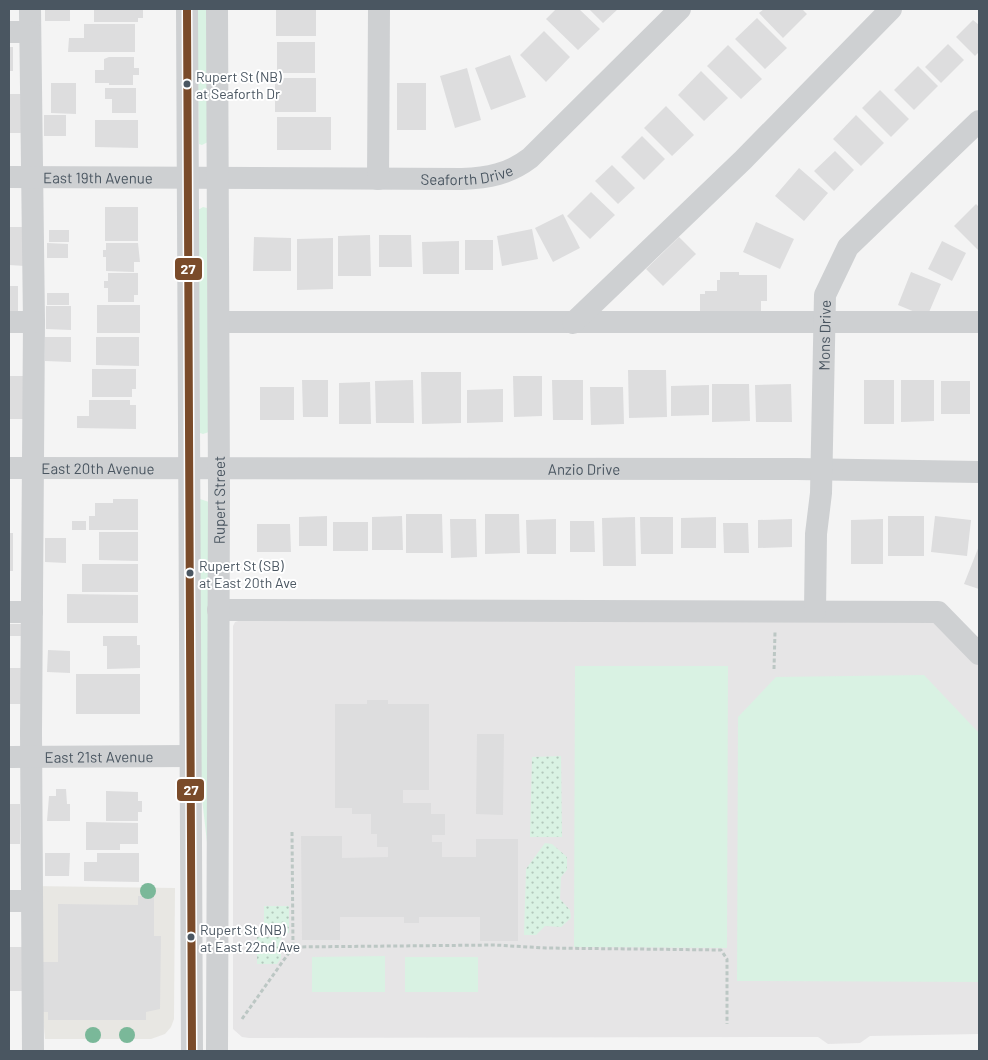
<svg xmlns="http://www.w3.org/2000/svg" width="988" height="1060" font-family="Barlow,sans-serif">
<defs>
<pattern id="park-dots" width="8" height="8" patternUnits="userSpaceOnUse" patternTransform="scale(1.25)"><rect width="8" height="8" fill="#d9f2e3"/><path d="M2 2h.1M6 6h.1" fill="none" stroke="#b2c7bb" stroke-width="1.8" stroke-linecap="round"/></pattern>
</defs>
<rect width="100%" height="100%" fill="#f4f4f4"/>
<path fill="#e8e7e3" d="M32,886l143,2 -1,131 -3,8 -6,7 -14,5h-106z"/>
<path fill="#e6e5e6" d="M938,612l41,42v380l-109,2 -10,7 -32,1 -10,-7 -569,1 -7,-1 -9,-8v-403l2,-4 13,-4z"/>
<path fill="#d9f2e3" d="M197,9h12l-1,133 -6,3 -3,-1z
M203,207l4,1 2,224 -6,2 -3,-1 -2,-223z
M200,499l9,3v358l-9,-79z
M575,666h153l-1,282 -153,-1z
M924,675l55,58v249l-242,-1 1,-264 38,-40z
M385,956v36h-73v-35z
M405,957h73v35h-73z"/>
<path fill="url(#park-dots)" d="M561,756l1,81h-32l2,-80z
M545,843l7,1 15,13v13l-6,7 -1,22 10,11 1,8 -10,9 -16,-1 -9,9h-12l2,-66z
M264,906h25v27h-25z
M257,937h24v21l-4,6h-20z"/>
<path fill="#ddddde" d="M45,9h25v12h-25z
M94,9h49v9h-5v4h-44z
M276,9h40v27h-40z
M556,9h23l21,20 -22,21 -32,-31z
M589,9h29l-15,14z
M764,9h38l5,5 -24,24 -24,-25z
M757,18l30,30 -22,21 -30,-30z
M973,20l6,5v27l-4,4 -19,-19z
M84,24h51v28h-67l1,-14h15z
M544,31l26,26 -24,25 -26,-27z
M277,42h38v31h-38z
M948,44l16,16 -23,23 -16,-16z
M728,45l34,34 -21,20 -34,-33z
M9,47h4v24h-4z
M510,55l16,42 -35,13 -16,-42z
M109,57h25v11h5v7h-6v10h-24v-2h-14v-13h9v-11z
M918,66l20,20 -24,24 -20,-20z
M467,68l14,52 -26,8 -15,-52z
M701,71l27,27 -24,23 -26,-26z
M275,78h41v34h-41z
M51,83h25v31l-25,-1z
M397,83h29v47h-29z
M105,88h31v25h-24v-14h-7z
M880,90l29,29 -18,18 -29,-29z
M9,94h12v39h-12z
M666,106l28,29 -22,21 -28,-28z
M44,115h22v21h-22z
M856,115l28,28 -23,23 -28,-27z
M277,117h54v33h-54z
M95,120h43v28l-43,-1z
M642,136l23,23 -21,21 -23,-23z
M835,151l19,19 -20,21 -20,-20z
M612,165l23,23 -17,16 -23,-23z
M799,168l29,25 -24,28 -29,-25z
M591,192l24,23 -25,24 -23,-23z
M976,204l3,3v44l-25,-25z
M105,207h33v34h-33z
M563,214l17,34 -27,14 -18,-34z
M756,222l38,17 -14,30 -37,-17z
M9,227h16v39l-16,-1z
M532,229l6,30 -36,7 -5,-30z
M49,230h20v12h-20z
M370,235l1,41h-33v-40z
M379,235h32l1,32h-33z
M254,237l37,1v33h-38z
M679,237l17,17 -33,32 -17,-17z
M333,238v51l-36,1v-51z
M465,240h28v30h-28z
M459,241v33h-36l-1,-32z
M942,241l24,12 -14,28 -24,-12z
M47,243l21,1v14h-21z
M106,243h32l2,19h-6v10l-28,-1v-14h-3v-7h3z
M720,272h19v3h28v26h-6v13l-61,-2v-18h5v-3h12v-11h3z
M911,272l30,12 -14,33 -29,-12z
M108,273h30v22h-4v7h-26v-14h-4v-7h4z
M9,286h9v25h-9z
M47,293h22v12h-22z
M97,305h43v28h-43z
M46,306h25v24l-25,-1z
M45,337h26v25l-26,-1z
M96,337h43v29l-43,-1z
M92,369h44v20h-4v8h-40z
M628,370h38l1,47 -38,1z
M421,372h40v51l-39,1z
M9,376h16v43h-16z
M513,376h29v40l-28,1z
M302,380h26v37h-25z
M413,380l1,43h-38l-1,-42z
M552,380h31v40h-30z
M864,380h30v44h-30z
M901,380h33v41l-33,1z
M941,381h29v33h-29z
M370,382l1,42h-32v-41z
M712,384h37l1,37 -38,1z
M791,384l1,38h-36l-1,-37z
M709,385v30l-38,1v-30z
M260,387h34v33h-34z
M590,387h33l1,37 -33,1z
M503,389v33l-36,1v-33z
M89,400h41v5h6v24l-59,-1v-12h12z
M113,499h25v31h-49v-14h6v-13h18z
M406,514h36l1,39h-37z
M485,514h34l1,39 -35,1z
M327,516v30h-28v-29z
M402,516l1,34h-31v-33z
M888,516h36v40h-36z
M935,516l36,4 -4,36 -36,-4z
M635,517l1,49h-33l-1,-48z
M640,517h33v37h-32z
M716,517v31h-35v-30z
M450,519h26l1,38 -26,1z
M556,519v35h-29l-1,-34z
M792,519v28l-34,1v-28z
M883,519v45h-32v-44z
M72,521h14v9h-14z
M570,521h24l1,31h-25z
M333,522h35v29h-35z
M723,523h25l1,30h-25z
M257,524h33l1,28h-34z
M99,532h39v29l-39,-1z
M9,533h4v38h-4z
M45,538h21v25l-21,-1z
M979,546v43l-15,-5z
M82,564h56v28h-56z
M67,594l71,1v28h-71z
M10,624h12v12h-13z
M103,636h34v9h3v23l-33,1v-23h-4z
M48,650l22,1v22l-23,-1z
M9,668h15v36h-15z
M76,674h64v40h-64z
M367,700h21v4h41v86h-26v13h28v11h14v21h-13v7h10v15h34v-18h42v102h-38v-24h-61v6h-15v-6h-64v23h-38l-1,-104h41v22l46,-1v-10h-11v-13h-6v-20h-19v-6h-17v-104h32z
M477,734h27l-1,81 -27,-1z
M56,789h10l1,15h3v17h-23l2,-25h7z
M106,791l32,1v9h4v11h-4v9h-32z
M9,804h11v40h-11z
M86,822l52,1v21h-18v6h-34z
M45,853h25l-1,23h-24z
M97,853h42v29l-55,-1v-19h13z
M138,896h16v40h7l-1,73 -14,3v8h-98v-8h-7v-50h17v-58l80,1z
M9,947h15l-1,44h-14z"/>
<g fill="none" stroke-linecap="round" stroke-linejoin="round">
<path stroke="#bcc7c4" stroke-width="3" stroke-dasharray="4 2.5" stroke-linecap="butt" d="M774,669l1,-37
M292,832l1,115
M242,1019l51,-72 202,-2 51,3 175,2 6,9v65"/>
<g stroke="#ced0d2" stroke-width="22">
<path d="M30,9l4,313 -3,411 2,318"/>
<path d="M187,9l5,1042"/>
<path d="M9,32h21"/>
<path id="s1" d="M9,177l453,2c26,-1 47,-5 68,-21l150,-149"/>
<path d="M378,179l1,-170"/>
<path d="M9,322h25"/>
<path d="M219,322h760"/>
<path d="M573,323l170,-163 148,-151"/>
<path id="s2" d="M9,468l788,1 182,3"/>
<path d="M218,610l720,2 41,42"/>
<path id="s3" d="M815,611l1,-77 5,-41 4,-198 23,-48 131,-126"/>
<path d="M9,612h23"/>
<path id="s4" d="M9,757l180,-1"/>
<path d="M9,901h23"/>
<path id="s5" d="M217,1051l2,-559 -2,-483"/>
</g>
<defs>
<path id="bus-1" d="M187,9l5,1042"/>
</defs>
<use href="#bus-1" stroke="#fff" stroke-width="11"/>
<use href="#bus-1" stroke="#7a4b2a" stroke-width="8"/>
</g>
<g fill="#7ab899">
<circle cx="148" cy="891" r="8"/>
<circle cx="93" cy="1035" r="8"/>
<circle cx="127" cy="1035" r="8"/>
</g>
<g fill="#4a5661" stroke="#fff" stroke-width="2">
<circle cx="187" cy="84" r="4.5"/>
<circle cx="190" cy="573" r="4.5"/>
<circle cx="191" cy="937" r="4.5"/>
</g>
<g text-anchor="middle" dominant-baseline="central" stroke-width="4" stroke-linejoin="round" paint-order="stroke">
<g font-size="14" fill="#4a5661" stroke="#fff" text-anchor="start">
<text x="196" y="76">Rupert St (NB)<tspan x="196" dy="17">at Seaforth Dr</tspan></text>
<text x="199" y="565">Rupert St (SB)<tspan x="199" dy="17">at East 20th Ave</tspan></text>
<text x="200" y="929">Rupert St (NB)<tspan x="200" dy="17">at East 22nd Ave</tspan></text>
</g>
<g font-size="15" fill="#4a5661" stroke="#fff">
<text stroke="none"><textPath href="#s1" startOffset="458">Seaforth Drive</textPath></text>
<text stroke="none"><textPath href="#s1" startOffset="89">East 19th Avenue</textPath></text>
<text stroke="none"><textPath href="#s3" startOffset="276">Mons Drive</textPath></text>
<text stroke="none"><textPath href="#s2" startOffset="89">East 20th Avenue</textPath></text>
<text stroke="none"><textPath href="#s2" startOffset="575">Anzio Drive</textPath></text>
<text stroke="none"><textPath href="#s5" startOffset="551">Rupert Street</textPath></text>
<text stroke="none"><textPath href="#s4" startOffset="90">East 21st Avenue</textPath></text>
</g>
</g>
<g stroke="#fff" stroke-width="2">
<rect x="174" y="257" width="29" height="24" rx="5" fill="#7a4b2a"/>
<rect x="176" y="778" width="29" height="24" rx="5" fill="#7a4b2a"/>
</g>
<g font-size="14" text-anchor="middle" font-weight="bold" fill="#fff">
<text x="188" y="274">27</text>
<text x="191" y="795">27</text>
</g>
<rect width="988" height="1060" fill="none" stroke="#4a5661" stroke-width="20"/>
</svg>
